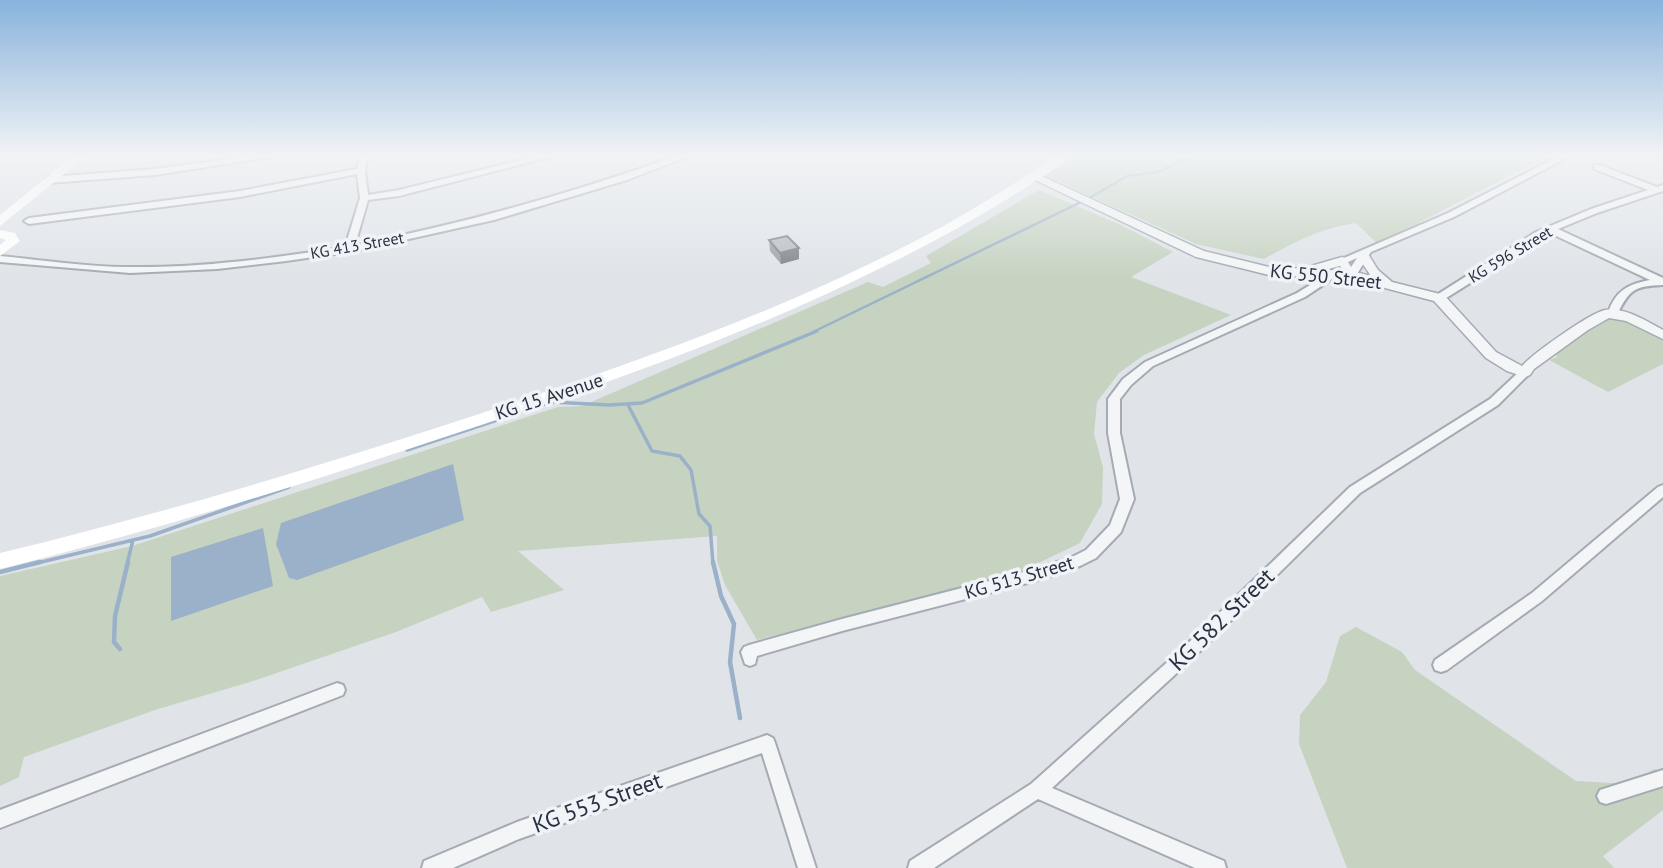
<svg xmlns="http://www.w3.org/2000/svg" width="1663" height="868" font-family="'PT Sans',sans-serif">
<rect width="100%" height="100%" fill="#e0e4e9"/>
<path fill="#c6d3c1" d="M1075,155h474l-171,89 -22,-21c-35,5 -62,19 -92,36l-68,-15 -152,-69z
M1039,190l82,35 52,27 -42,25 100,38 -87,40 -25,18 -22,29 -3,32 9,33 -1,37 -22,39 -72,35 -251,62 -32,-55 -8,-24v-25l-199,15 46,39 -73,22 -9,-15 -86,35 -146,50 -95,28 -131,47 -5,20 -19,9v-210l132,-30 426,-139 24,-1 286,-124 15,5 48,-24 -5,-7z
M1606,311l57,24v29l-55,28 -59,-32 8,-3 -6,-11z
M1356,627l46,25 13,18 161,111 53,3 25,-15 9,2v39l-60,46 11,12h-267l-48,-124 1,-29 26,-33 14,-46z"/>
<path fill="#9bb1c9" d="M453,464l11,56 -167,60 -8,-2 -13,-34 5,-21z
M263,528l10,58 -102,35v-64z"/>
<g fill="none" stroke-linecap="round" stroke-linejoin="round">
<path stroke="#9bb1c9" stroke-width="2.5" d="M1091,197l36,-21 31,-4 33,-16
M813,332l268,-130"/>
<path stroke="#9bb1c9" stroke-width="3.5" d="M628,405l24,46 28,5 11,14 8,44 11,12 3,38
M526,410l25,-8 58,3 33,-2 175,-72
M407,450l99,-33
M33,564l117,-28 139,-49
M127,564l6,-24"/>
<path stroke="#9bb1c9" stroke-width="4.5" d="M713,562l8,34 13,28 -4,38 10,56
M0,572l40,-10
M120,649l-6,-7 1,-26 13,-54"/>
<defs>
<path id="minor" d="M258,155h25l-128,20 -106,8 -4,-3 4,-3 106,-8z
M360,155h8l-3,16 3,24 31,-5 143,-35h15l-158,41 -31,4 -13,45c111,-22 218,-52 324,-90h13l-65,25 -133,40 -139,31 -69,10 -69,8 -87,4 -130,-11v-6c43,4 86,11 129,11 72,1 145,-9 216,-20l15,-49 -3,-24 -117,23 -211,27 -5,-3 5,-3 211,-27 117,-22z
M1561,155h11l-118,62 -83,35 -16,25h-8l-10,-16 111,-48zM1357,258l-6,9 -3,-5z
M1594,165h6l57,22 6,-2v6l-66,22 -39,16 105,49v7c-29,1 -34,5 -46,30h-8l-1,-2c7,-22 20,-29 42,-33l-100,-47 -107,67h-8v-4l101,-64 55,-23 57,-19 -54,-21z
M1331,272l5,3 -1,2 -30,20 -152,69 -22,19 -11,14v34l14,66 -13,33 -25,26 -16,8 -45,15 -193,50 -85,25 -2,8 -5,2 -5,-2 -4,-12 3,-5 5,-2 93,-26 193,-50 35,-11 16,-8 24,-25 10,-26 -12,-66v-34l15,-20 22,-17 152,-69z
M1525,368l4,2 2,2 -33,33 -138,88 -168,166 -140,129 172,73 2,7h-31l-157,-69 -104,69h-26l2,-7 121,-77 151,-135 168,-162 140,-88 31,-29z
M1663,485v12l-121,104 -95,69 -6,2 -6,-2 -2,-5 2,-5 97,-67 126,-106z
M337,683l6,2 2,5 -2,5 -343,133v-18z
M767,735l6,3 2,5 41,125h-18l-36,-115 -243,86 -66,29h-31l2,-7 93,-39z
M1663,770v16l-57,18 -6,-2 -3,-6 3,-6z"/>
<path id="tertiary" d="M1035,173l169,78 65,16 40,2 2,-3 31,-9 4,1v6l-21,6 26,1 20,5 -13,-19 2,-3h8l10,16 14,12 52,13 52,57 26,14c10,-12 68,-53 83,-56 20,-3 41,11 58,20v9l-37,-18 -17,-3 -21,12 -54,39 -4,6 -5,2 -18,-6 -21,-13 -52,-57 -83,-22 -82,-4 -73,-18 -165,-79 -1,-2z"/>
</defs>
<use href="#minor" stroke="#a5abb3" stroke-width="4"/>
<use href="#tertiary" stroke="#a5abb3" stroke-width="3"/>
<use href="#minor" fill="#f3f5f7" fill-rule="evenodd"/>
<use href="#tertiary" fill="#f3f5f7" fill-rule="evenodd"/>
<path fill="#fff" fill-rule="evenodd" d="M74,155h14l-88,71v-11z
M1058,155h15c-13,12 -29,20 -43,30 -44,28 -90,54 -137,77 -141,71 -292,124 -442,173 -149,50 -299,96 -451,134v-16c146,-35 290,-78 433,-124 166,-54 334,-110 488,-191 48,-25 93,-54 137,-83z
M0,230l15,3 5,8 -20,15v-11l6,-5 -6,-2z"/>
</g>
<path fill="#9ea3aa" d="M769,240l30,8v11l-18,5 -11,-13z"/>
<path fill="#81848b" d="M799,248v11l-18,5 -1,-11z"/>
<path fill="#b8bdc6" stroke="#81848b" stroke-width="2" d="M787,236l12,12 -19,5 -11,-13z"/>
<linearGradient id="sky" x2="0" y2="1"><stop stop-color="#89b3dc"/><stop offset="0.56" stop-color="#f1f3f5"/><stop offset="1" stop-color="#f1f3f5" stop-opacity="0"/></linearGradient>
<rect width="1663" height="277" fill="url(#sky)"/>
<g text-anchor="middle" dominant-baseline="central" stroke-width="7" stroke-linejoin="round" paint-order="stroke">
<g font-size="16" fill="#293141" stroke="#f0f3f7">
<text transform="translate(357 245) rotate(-10)">KG 413 Street</text>
<text transform="translate(1510 254) rotate(-31)">KG 596 Street</text>
</g>
<g font-size="19" fill="#293141" stroke="#f0f3f7">
<text transform="translate(1326 276) rotate(6)">KG 550 Street</text>
<text transform="translate(549 396) rotate(-18)">KG 15 Avenue</text>
<text transform="translate(1019 577) rotate(-16)">KG 513 Street</text>
</g>
<g font-size="23" fill="#293141" stroke="#f0f3f7">
<text transform="translate(1221 619) rotate(-44)">KG 582 Street</text>
<text transform="translate(597 802) rotate(-20)">KG 553 Street</text>
</g>
</g>
</svg>
